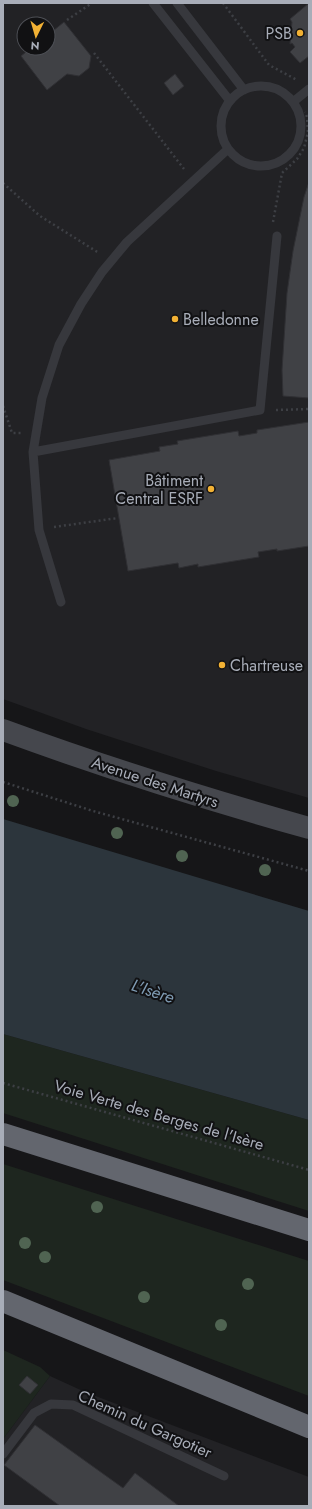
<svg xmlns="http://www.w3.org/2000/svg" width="312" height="1509" font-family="Jost,sans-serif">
<rect width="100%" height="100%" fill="#161618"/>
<path fill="#222225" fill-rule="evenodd" d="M3,3h306v795l-93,-27 -130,-42 -83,-30zM24,24h24v24h-24z
M50,1376l35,16 224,85v29h-306v-67z"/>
<path fill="#1e261f" d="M3,1034l306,86v91l-306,-98z
M3,1164l306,97v135l-306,-116z
M3,1350l37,17 10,9 -47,63z"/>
<path fill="#2c353c" d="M3,819l306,92v209l-306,-86z"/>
<path fill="#404145" stroke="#303034" d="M309,3v53l-9,7 -10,-11 5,-5 -3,-4 -2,1 2,-22 -2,-3z
M64,22l27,34 -2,12 -10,8 -12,-2 -20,16 -26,-34 10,-8h17v-13z
M175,74l9,12 -11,9 -9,-12z
M309,182v216l-26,-2 -1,-26 5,-77 6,-42 11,-54z
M309,422v124l-32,5v-2l-19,3 1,5 -61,10v-3l-19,4 -1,-5 -50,8 -19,-111 51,-9 -1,-4 19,-3 -1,-3 61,-10 1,5 18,-3v-3z
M27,1376l11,9 -8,9 -11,-9z
M35,1425l88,63 12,-15 44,33h-119l-56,-41z"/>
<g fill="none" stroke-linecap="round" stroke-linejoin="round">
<path stroke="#3d3f44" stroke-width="2.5" stroke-dasharray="2 3" stroke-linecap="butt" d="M223,3l46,62 28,15
M67,20l25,-17
M94,53l90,116
M3,183l37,33 59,37
M273,222l9,-49 15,-14 7,-11 4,-16 -1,-15 -2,-5
M3,406l9,27h9
M276,410l33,-1
M54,527l64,-9
M3,782l90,29 216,60
M3,1083l306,87"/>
<path stroke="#37383d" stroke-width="9" d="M153,3l77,98
M177,3l67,87
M221 126a40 40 0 1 1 80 0a40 40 0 1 1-80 0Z
M293,102l16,-13
M33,452l227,-42 17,-174
M61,602l-22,-72 -6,-78 9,-54 17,-53 22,-41 21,-32 25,-30 101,-93
M3,1454l31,-41 17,-9 22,1 151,71"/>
<path stroke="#45474d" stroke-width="22" d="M3,730c101,37 203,69 306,98"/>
<path stroke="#63666e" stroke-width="22" d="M3,1134l306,96
M3,1301l306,126"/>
</g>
<g fill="#506452">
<circle cx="13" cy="801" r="6"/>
<circle cx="117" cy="833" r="6"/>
<circle cx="182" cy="856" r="6"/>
<circle cx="265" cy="870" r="6"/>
<circle cx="97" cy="1207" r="6"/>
<circle cx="25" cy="1243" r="6"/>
<circle cx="45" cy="1257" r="6"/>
<circle cx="248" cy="1284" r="6"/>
<circle cx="144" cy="1297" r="6"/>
<circle cx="221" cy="1325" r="6"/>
</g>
<g fill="#f2b134" stroke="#111113" stroke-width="1.5">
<circle cx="300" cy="33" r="4"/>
<circle cx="175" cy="319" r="4"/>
<circle cx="211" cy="489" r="4"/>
<circle cx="222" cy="665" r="4"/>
</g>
<g text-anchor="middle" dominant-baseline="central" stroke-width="4" stroke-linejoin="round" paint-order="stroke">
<g font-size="16" fill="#a8adb8" stroke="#111113" text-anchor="end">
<text x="292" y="33">PSB</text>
<text x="183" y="319" text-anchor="start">Belledonne</text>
<text x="203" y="480">Bâtiment<tspan x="203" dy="18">Central ESRF</tspan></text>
<text x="230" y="665" text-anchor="start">Chartreuse</text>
</g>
<g font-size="16" fill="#a8adb8" stroke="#111113">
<text transform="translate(155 782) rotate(18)">Avenue des Martyrs</text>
<text transform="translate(159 1115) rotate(16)">Voie Verte des Berges de l'Isère</text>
<text transform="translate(145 1424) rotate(24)">Chemin du Gargotier</text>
</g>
<g font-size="17" font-style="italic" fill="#7f9bb3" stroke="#111113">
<text transform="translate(153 991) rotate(18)">L'Isère</text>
</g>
</g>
<rect width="312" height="1509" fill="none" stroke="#a8adb8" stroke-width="8"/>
<g transform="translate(36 36) rotate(185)"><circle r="19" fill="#111113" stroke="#4d4f55"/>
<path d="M0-3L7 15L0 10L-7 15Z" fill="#f2b134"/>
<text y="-6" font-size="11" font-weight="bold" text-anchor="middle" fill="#a8adb8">N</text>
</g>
</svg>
